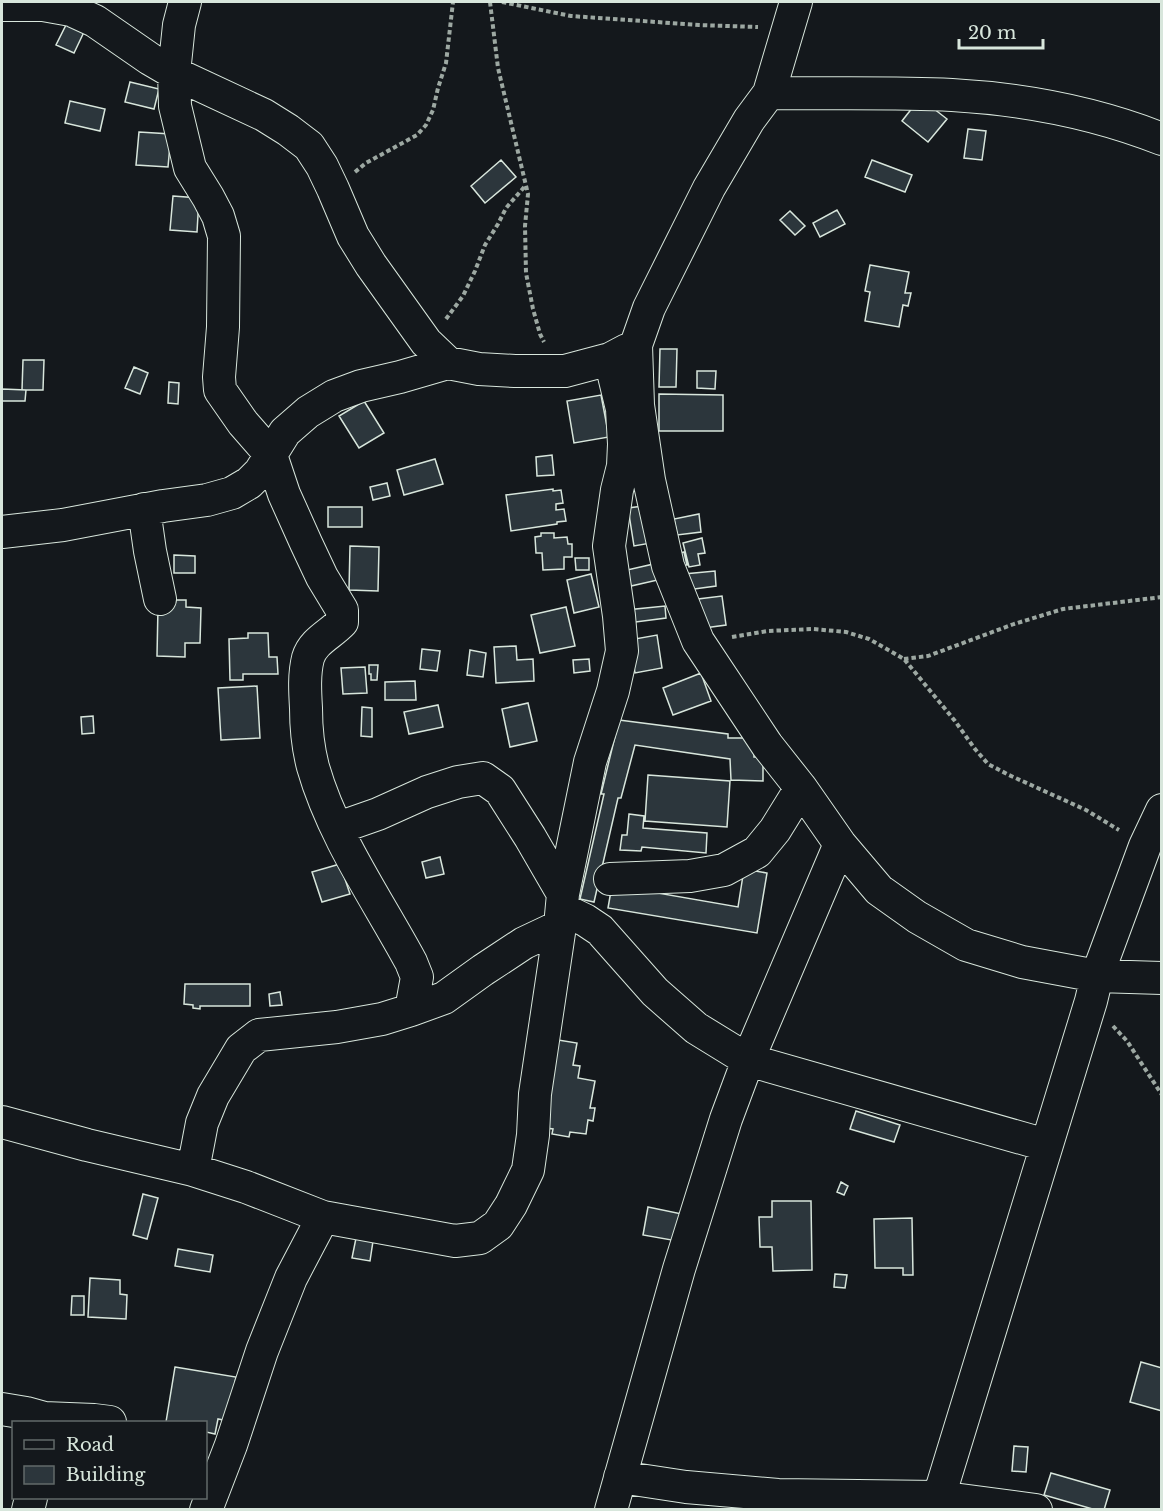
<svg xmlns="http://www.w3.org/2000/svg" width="1163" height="1511" font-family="'Libre Baskerville',serif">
<rect width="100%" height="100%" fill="#14181c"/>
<path fill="#2c363c" stroke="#d8e6dc" stroke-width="1.5" d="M66,25l18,7 -10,21 -18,-8z
M130,82l29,7 -5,20 -29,-7z
M920,98l27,21 -19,23 -26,-21z
M70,101l35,8 -5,22 -35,-8z
M968,129l18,2 -4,29 -18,-2z
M139,132l32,2 -3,33 -32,-2z
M501,160l15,17 -31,26 -14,-17z
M872,160l40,15 -7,17 -40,-15z
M173,196l26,2 -2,34 -27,-2z
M837,210l8,14 -25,13 -7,-14z
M790,211l15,15 -10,9 -15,-15z
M870,265l39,7 -4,21h6l-3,13 -5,-1 -4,22 -34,-6 5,-29 -5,-1z
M660,349h17l-1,38h-17z
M23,360h21l-1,30h-21z
M134,367l14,6 -8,21 -15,-6z
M697,371h19l-1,18 -18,-1z
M169,382l10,1 -1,21 -10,-1z
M2,389l24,1 -1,11h-23z
M659,394l64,1v36h-64z
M601,395l8,42 -35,6 -7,-42z
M364,401l20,32 -25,15 -20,-32z
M552,455l2,20 -17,1 -1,-19z
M435,459l8,25 -39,11 -7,-25z
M387,483l3,13 -17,4 -3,-13z
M553,489v2l8,-1 2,13 -7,1v6l8,-1 2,12 -9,1v2l-46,7 -5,-36z
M651,505l6,37 -23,4 -6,-38z
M328,507h34v20h-34z
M699,514l2,18 -24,3 -3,-16z
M541,533h13v5l13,-1 1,7h4v13h-8v12l-21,1 -1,-17h-6l-1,-16 6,-1z
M702,538l3,15 -7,1 2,11 -11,2 -6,-24z
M350,546l29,1 -1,44 -29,-1z
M684,552l3,13 -11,2 -3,-12z
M174,555l21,1v17h-21z
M575,558h14v12h-13z
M658,563l4,16 -31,7 -4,-16z
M715,571l1,15 -29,4 -3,-16z
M591,574l8,33 -25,6 -7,-33z
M722,596l4,29 -29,4 -7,-29z
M172,600h14v7l15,1 -1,35h-15v14l-28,-1 1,-49z
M665,606l1,12 -38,5 -2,-13z
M566,607l9,39 -35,7 -9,-38z
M248,633h20l1,24h8l1,17h-35v6h-13l-1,-41 19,-1z
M657,635l5,33 -27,5 -6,-33z
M516,646l1,14 16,-1 1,22 -38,2 -2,-36z
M422,649l18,2 -3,20 -17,-2z
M470,650l16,3 -3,24 -16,-2z
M589,659l1,12 -16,2 -1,-13z
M369,665h9l-1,15h-6v-6h-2z
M365,667l2,26 -24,1 -2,-26z
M701,673l10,28 -38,14 -10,-27z
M415,681l1,19h-31v-18z
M257,686l3,52 -39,2 -3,-52z
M528,703l9,38 -27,6 -8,-38z
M438,705l5,22 -34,7 -5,-22z
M362,707l10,1v29l-11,-1z
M93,716l1,17 -12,1 -1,-17z
M619,720l109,14v4h20l6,3v16h9v24l-32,-1 -1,-21 -95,-14 -14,53h-3l-24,104 -14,-3 24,-105h-3z
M648,775l82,6 -3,46 -82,-6z
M629,814l15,2 -1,12 64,5 -1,20 -64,-6 -1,4 -21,-1 2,-15h5z
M440,857l4,17 -18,4 -4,-16z
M340,864l10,30 -28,8 -10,-30z
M744,869l23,4 -10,60 -149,-25 4,-23 126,22z
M185,984h65v22h-50v3l-7,-1v-3l-9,-1z
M280,992l2,13 -12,1 -1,-12z
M552,1039l25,4 -4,22 7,1 -2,12 17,3 -5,27h5l-2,13 -5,-1 -2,14 -16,-2 -1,5 -17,-3 1,-5 -15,-2z
M856,1111l44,14 -6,17 -44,-13z
M841,1182l7,4 -4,9 -7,-3z
M143,1194l15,4 -11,41 -14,-4z
M772,1201h39l1,69 -39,1 -1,-24h-12l-1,-30h13z
M648,1207l34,7 -5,27 -34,-6z
M912,1218l1,57h-10v-7h-28l-1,-49z
M356,1238l17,3 -3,20 -18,-3z
M178,1249l35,6 -3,17 -35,-6z
M835,1274l12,1 -2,13 -11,-1z
M90,1278l30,2v14l7,1 -1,24 -38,-2z
M72,1296h12v19h-13z
M1141,1362l21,6v43l-32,-9z
M175,1367l61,10 -8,44 -10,-2 -3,15 -9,-2v-10h-40z
M1014,1446l14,1 -2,25 -14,-1z
M1051,1473l59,17 -6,20h-8l-52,-15z"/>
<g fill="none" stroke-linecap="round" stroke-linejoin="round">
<defs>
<path id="minor" d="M185,2l-6,23 -5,48 1,33 15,62 18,29 10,19 6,20 -1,91 -4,50 1,13 23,33 28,32 13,39 22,49 16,34 20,33v12c-11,12 -29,19 -34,36 -4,16 -3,33 -2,50 0,19 2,40 7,59 20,70 64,132 98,195l6,15 -6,33
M796,2l-27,91 -20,27 -40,68 -60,120 -13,37 2,60 11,75 19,86 30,75 69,104 34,43 39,56 39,46 38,27 49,28 56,17 75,14 65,2
M2,5h41l28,5 24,11 55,38 24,14 90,42 24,15 21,16 13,20 11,23 20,47 18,29 55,77 22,21 31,6 36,2h50l45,-12 17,-9
M769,93c61,1 123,-1 183,2 71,4 144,18 210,44
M144,509l6,42 10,48
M2,532l61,-7 100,-19 44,-6 25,-7 17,-10 11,-11 25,-40 23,-20 26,-16 27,-10 39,-9 48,-14
M338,828l40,-14 49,-22 31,-10 25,-4 17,12 30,47 33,57
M610,879l80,-3 34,-6 33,-18 18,-22 26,-42
M562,909l23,11 15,10 55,62 41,36 52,32 298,85
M2,1122l85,23 106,25 53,17 77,30 132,24 25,-3 18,-13 13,-20 17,-35 5,-35 2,-41 25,-168 3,-32 27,-132 23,-71 9,-40 -3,-35 -10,-70 8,-56 6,-24 1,-22 -2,-35 -12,-50
M193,1170l9,-47 11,-27 28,-47 18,-14 78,-8 45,-8 29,-9 33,-12 39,-28 41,-27 36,-17
M2,1409l24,4 18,5 50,2 16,2
M620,1477l66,10 92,8 160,2 98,13
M28,1510l3,-12
M206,1510l25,-65 31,-94 29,-73 32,-61
M611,1510l68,-241 47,-150 22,-59 92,-216
M935,1510l156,-509 6,-25 48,-130 17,-36"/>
</defs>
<use href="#minor" stroke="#d8e6dc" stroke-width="34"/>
<path stroke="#9da8a2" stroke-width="4" stroke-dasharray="4.5 3" stroke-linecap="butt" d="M490,2l8,66 30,126 -3,32 1,47 7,36 7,25 4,8
M502,2l69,14 128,9 59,2
M355,172l11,-9 51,-28 9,-10 7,-15 5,-22 8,-25 7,-61
M446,319l17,-23 12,-25 10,-26 13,-21 8,-16 20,-23
M732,637l36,-6 45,-2 33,3 23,7 35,20 51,62 20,28 13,15 21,11 77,35 33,20
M904,659l24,-3 86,-32 49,-15 99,-12
M1113,1026l14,15 35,54"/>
<use href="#minor" stroke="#14181c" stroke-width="32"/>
</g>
<rect width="1163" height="1511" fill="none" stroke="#d8e6dc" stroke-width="6"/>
<rect x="12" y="1421" width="195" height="78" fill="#14181c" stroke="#626a69" stroke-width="1.5"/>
<rect x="24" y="1440" width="30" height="9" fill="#14181c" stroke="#626a69" stroke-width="1.5"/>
<text x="66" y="1451" font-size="18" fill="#d8e6dc">Road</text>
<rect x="24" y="1466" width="30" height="18" fill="#2c363c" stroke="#626a69" stroke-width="1.5"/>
<text x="66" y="1481" font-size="18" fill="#d8e6dc">Building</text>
<path d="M959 39v9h84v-9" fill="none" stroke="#d8e6dc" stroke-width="3"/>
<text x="968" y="39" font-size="18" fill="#d8e6dc" stroke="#14181c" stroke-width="4.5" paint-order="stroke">20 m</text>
</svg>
